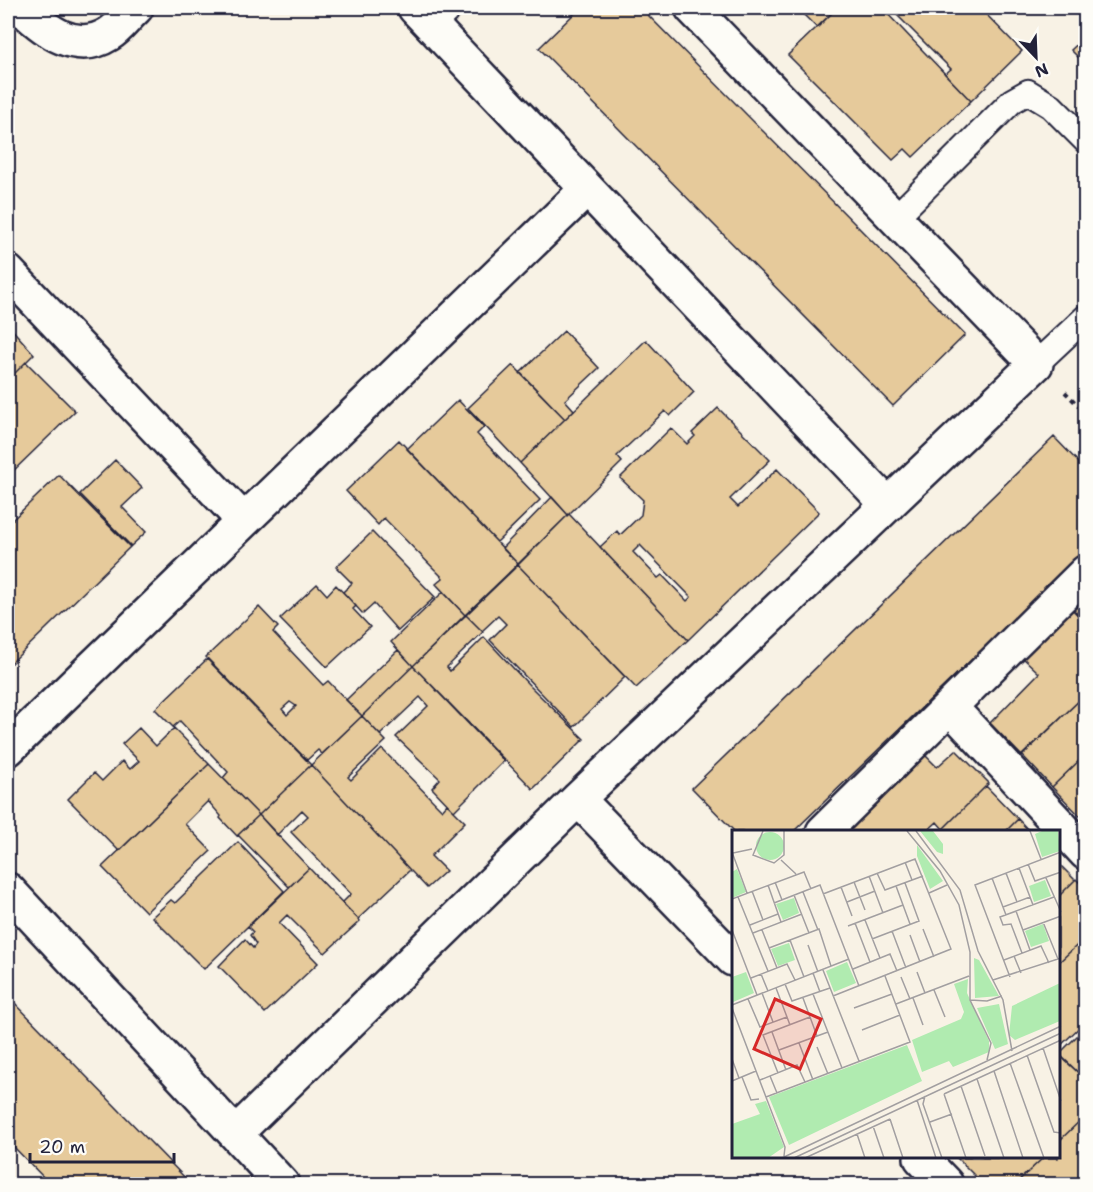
<svg xmlns="http://www.w3.org/2000/svg" width="1093" height="1192" font-family="'Shantell Sans',sans-serif">
<rect width="100%" height="100%" fill="#f8f2e5"/>
<filter id="ink" filterUnits="userSpaceOnUse"><feTurbulence type="fractalNoise" baseFrequency=".0167" numOctaves="2"/><feDisplacementMap in="SourceGraphic" scale="12" xChannelSelector="R" yChannelSelector="G"/><feConvolveMatrix kernelMatrix="1 2 1 2 8 2 1 2 1" color-interpolation-filters="sRGB"/></filter>
<g filter="url(#ink)">
<path fill="#e6ca9b" stroke="#22223b" stroke-width="1.5" fill-rule="evenodd" d="M580,8h61l324,327 -72,71 -354,-358z
M797,8h40l-20,20z
M837,8h45l89,93 -58,56 -8,-8 -12,11 -105,-105z
M890,8h90l42,43 -51,50 -26,-27 6,-5z
M1086,36v29l-15,-15z
M8,325l26,29 -26,26z
M564,331l35,37 -34,32 9,10 -9,9 -45,-46z
M646,340l48,52 -24,24 -5,-5 -48,45 5,6 -54,53 -48,-52z
M26,362l49,49 -67,65v-96z
M513,365l52,54 -45,44 -52,-55z
M458,400l26,27 -7,7 63,66 -43,42 -90,-93z
M718,408l52,52 -40,39 8,8 39,-38 42,43 -131,128 -88,-93 17,-16 3,4 21,-20 2,-15 -23,-22 51,-50 16,16 8,-8 -3,-3zM640,545l51,52 -4,4 -25,-26 -4,3 -25,-26z
M1054,437l32,33v79l-293,283h-58l-43,-44z
M399,440l119,124 -53,51 -29,-31 7,-6 -59,-60 -6,7 -32,-34z
M115,460l27,28 -20,19 24,25 -15,14 -51,-52z
M59,475l71,72 -122,119v-142z
M552,497l16,18 -50,49 -16,-16z
M569,514l119,126 -52,48 -118,-123z
M372,532l63,65 -37,34 -24,-27 -11,10 -20,-22 9,-9 -16,-16z
M518,565l107,112 -51,50 -84,-87 16,-16 -8,-8 -16,15 -16,-16z
M317,584l10,11 9,-10 20,21 -3,3 17,18 -43,40 -47,-48z
M443,592l22,23 -52,51 -22,-24z
M1086,599v24l-12,-13z
M259,607l19,20 -5,5 50,53 5,-4 34,35 -40,38 -4,-4 -11,10 -101,-103zM290,702l6,4 -9,9 -5,-6z
M1071,608l15,16v70l-64,62 -32,-33 49,-50 -18,-17z
M466,615l17,17 -36,35 3,4 34,-34 46,49 54,53 -51,50 -120,-123z
M398,650l15,16 -51,50 -16,-16z
M207,659l104,106 -52,50 -36,-37 5,-6 -48,-51 -7,6 -18,-18z
M413,666l91,95 -50,50 -22,-23 8,-9 -44,-42 32,-31 -8,-9 -40,38 -18,-19z
M1086,694v60l-34,33 -30,-32z
M362,716l24,25 -38,36 3,3 31,-31 60,61 5,-6 18,18 -34,34 15,15 -19,17 -116,-123z
M139,728l17,18 18,-18 35,36 -90,87 -51,-52 26,-26 8,8 20,-20 8,8 9,-8 -17,-17z
M956,750l33,33 -46,46 -6,-7 -11,10h-81l78,-79 14,14z
M1086,754v62l-3,3 -31,-32z
M209,764l50,51 -22,21 -17,-18 1,-2 -13,-15 -23,23 26,27 -65,61 -44,-45z
M311,765l99,105 -52,49 -16,-16 9,-9 -60,-62 17,-16 -6,-6 -25,25 -18,-20z
M986,786l32,33 -13,13h-65z
M259,815l50,53 -20,19 -51,-52z
M1018,819l12,13h-25z
M238,842l46,49 -80,78 -52,-52 19,-17 4,3z
M1058,863l17,17 -17,17z
M309,868l51,53 -35,32 -38,-38 -8,8 39,40 -53,50 -46,-47 26,-27 8,9 3,-4 -6,-9 3,-3 -5,-5z
M1076,879l10,10v48l-28,26v-66z
M1086,937v84l-28,27v-85z
M8,996l183,188h-141l-42,-43z
M1086,1027v53l-27,-26z
M1058,1054l28,26v35l-28,27z
M1086,1115v62l-8,7h-63l28,-26h15v-16z
M957,1158h86l-28,26h-32z"/>
<g fill="none" stroke-linecap="round" stroke-linejoin="round">
<defs>
<path id="lane" d="M432,25l18,-17
M895,218l117,-117 16,-9 23,14 35,35
M1036,364l50,-47"/>
<path id="street" d="M22,8c23,22 54,47 87,26 10,-6 18,-18 27,-26
M415,8l473,497
M8,272l235,248
M950,707l136,146
M8,749l579,-560
M578,799l155,160
M823,832l263,-260
M8,890l274,294
M236,1133l342,-334 458,-435 -344,-356
M921,1158l25,26"/>
</defs>
<use href="#lane" stroke="#22223b" stroke-width="28"/>
<use href="#street" stroke="#22223b" stroke-width="38"/>
<path stroke="#22223b" stroke-width="4" stroke-dasharray="4.5 4.5" stroke-linecap="butt" d="M1065,392l21,21"/>
<use href="#lane" stroke="#fdfcf7" stroke-width="24"/>
<use href="#street" stroke="#fdfcf7" stroke-width="33"/>
</g>
</g>
<g transform="translate(732 830)">
<rect width="328" height="328" fill="#f8f2e5"/>
<path d="M188,1h13l10,13v10l-6,-2zM310,1h16l2,20 -18,6 -7,-23zM24 16a14 14 0 1 1 28 0a14 14 0 1 1-28 0ZM185,15l26,36 -13,8 -13,-33zM5,39l9,23 -14,6v-26zM313,50l6,16 -17,6 -5,-16zM62,68l5,15 -16,7 -7,-16zM311,94l6,17 -18,6 -6,-16zM57,113l6,17 -17,6 -7,-17zM242,128l5,2 20,36 -24,2zM115,132l9,21 -22,9 -8,-21zM14,142l8,21 -21,9 -1,-25zM236,149l-1,14 22,48v11l-36,15 -4,-6 -27,11 -10,-32 49,-21 3,-7 -10,-28zM328,153v38l-45,19 -6,-5 3,-29zM267,174l9,40 -13,5 -18,-41zM175,215l15,36 -133,64 -20,-48zM34,271l18,46 -16,11h-36v-34l28,-10 -5,-10z" fill="#b0ebb0"/>
<path fill="none" stroke="#a29fa1" stroke-width="1.5" d="M31,1l-10,24 21,8 10,-8v-24M175,1l33,40 19,34 11,47v48l21,43 -4,17M184,1l44,59 18,61 25,49 9,51M298,1l11,28M0,22l15,41M1,23l19,-4M49,30l15,14M173,32l7,18M296,34l7,17 26,-9M287,38l14,37M145,43l8,17 38,-14M274,43l11,29M137,46l14,37M260,48l14,37M314,48l15,34M43,52l7,18M122,52l11,28M36,55l13,37M164,56l14,38M109,57l11,29M20,61l11,29M71,62l15,38M197,63l18,-8M91,64l92,-35 36,90 -118,47M62,65l15,38M6,67l30,74M0,69l72,-27 7,17M115,72l28,-11M42,73l46,-18 39,101M271,77l27,-10M284,81l14,39M133,90l15,38M311,92l15,37M123,93l15,39M18,95l28,-11M116,96l55,-21M191,99l11,28M0,100l25,65M30,100l15,38M291,100l38,-14M160,101l14,37M21,103l49,-19M178,105l10,27M140,109l47,-18 -14,-38M58,110l14,37M76,115l10,27M37,118l50,-19 12,37M290,123l-11,-29 -8,1 -3,-8 54,-20M282,126l7,17M272,130l37,-14 8,17M121,139l37,-15 7,17M91,140l36,91M185,142l8,21M81,143l7,19M29,144l7,17M169,147l9,22M278,147l-35,-92 86,-33M19,148l36,-14 8,16M261,150l68,-22M53,154l7,17 38,-13M44,158l14,37M202,160l11,27M30,163l11,29M81,164l29,74M71,168l14,38M181,168l10,27M16,169l12,28 27,-10M238,170l17,1 15,-5M164,174l73,-28M0,175l117,-46M0,178l53,139 -1,9M122,178l38,-14M130,200l38,-15M40,202l14,38M67,213l14,37M85,217l11,27M311,218l18,53M47,220l49,-18M295,225l27,77 7,1M0,229l7,19M278,233l34,95M262,241l29,87M46,243l-15,-38 47,-18M38,246l7,17M10,247l9,23 8,-1M245,249l27,79M28,250l37,-15 8,17M0,251l24,-10M229,256l24,70M212,264l117,-54M212,264l22,64M193,266l-2,8 19,54M34,267l144,-55 -25,-66M185,270l19,58M158,289l13,39M198,292l22,-8M141,296l11,32M125,304l8,24M50,328l279,-132M62,328l267,-125M73,328l85,-39"/>
<path fill="#d62828" fill-opacity="0.15" stroke="#d62828" stroke-width="3" d="M43,169l46,20 -21,50 -46,-20z"/>
<rect width="328" height="328" fill="none" stroke="#22223b" stroke-width="3"/>
</g>
<rect width="1093" height="1192" fill="none" stroke="#fdfcf7" stroke-width="30"/>
<rect x="15" y="15" width="1063" height="1162" fill="none" stroke="#22223b" stroke-width="2" filter="url(#ink)"/>
<g transform="translate(1036 57) rotate(157)" stroke="#fdfcf7" stroke-width="4.5" paint-order="stroke">
<path d="M0-4.5L10 22L0 15L-10 22Z" fill="#22223b"/>
<text y="-9" font-size="16" font-weight="bold" text-anchor="middle" fill="#22223b">N</text>
</g>
<path d="M30 1153v9h144v-9" fill="none" stroke="#22223b" stroke-width="3"/>
<text x="39" y="1153" font-size="18" fill="#22223b" stroke="#fdfcf7" stroke-width="4.5" paint-order="stroke">20 m</text>
</svg>
